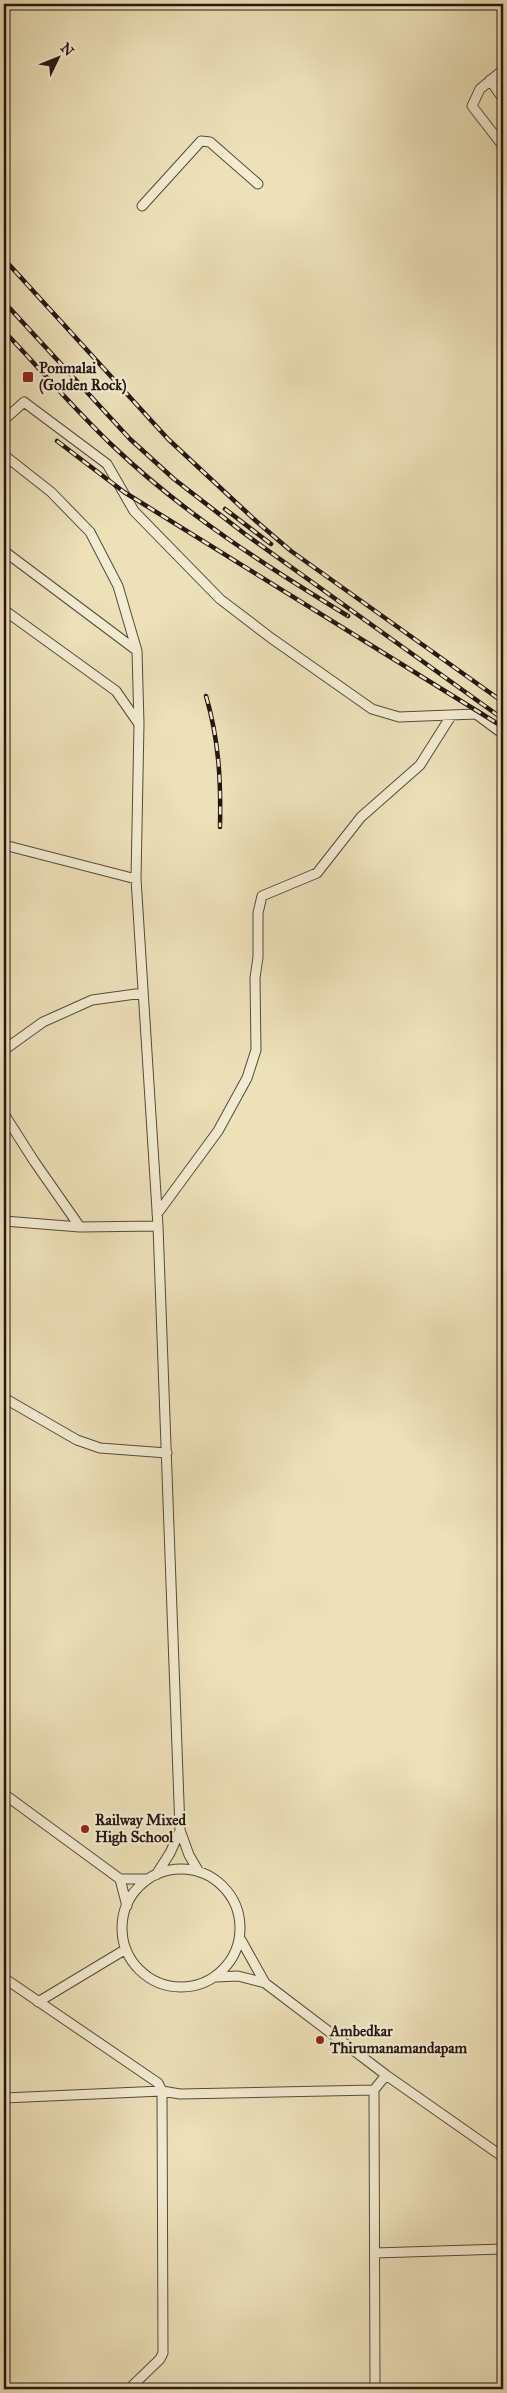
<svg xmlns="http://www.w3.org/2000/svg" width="507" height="2393" font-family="'IM FELL Great Primer',serif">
<rect width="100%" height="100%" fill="#ede1ba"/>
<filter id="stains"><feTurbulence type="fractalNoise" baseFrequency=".004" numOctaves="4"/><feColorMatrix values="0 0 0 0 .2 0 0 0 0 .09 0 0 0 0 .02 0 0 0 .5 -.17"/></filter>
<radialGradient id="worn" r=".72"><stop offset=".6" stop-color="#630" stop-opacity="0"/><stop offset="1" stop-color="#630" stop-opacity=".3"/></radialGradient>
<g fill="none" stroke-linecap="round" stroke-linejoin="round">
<defs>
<path id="minor" d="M503,70l-23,19 -8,17 31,40
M490,80l13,19
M142,206l59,-65 9,1 48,42
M4,420l20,-18 83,62 27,47 86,88 51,39 101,71 27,8 77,-3 27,20
M4,455l47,37 39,40 28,54 19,65 2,73
M4,551l132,99
M4,610l112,81 23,33 -3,155 22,347 22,604 9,25 10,17
M4,845l132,34
M4,1050l39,-28 49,-22 51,-7
M4,1114l30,47 46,66
M157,1214l61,-83 29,-53 9,-28 -1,-72 3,-21v-44l4,-17 55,-23 44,-56 59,-52 31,-49
M4,1221l76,6 78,-1
M4,1398l73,42 23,8 67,5
M4,1794l116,85h28
M122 1928a59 59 0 1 1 118 0a59 59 0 1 1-118 0Z
M156,1875l14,-22 10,-22
M120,1879l7,27
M241,1940l24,43 121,92 117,82
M216,1977l22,-1 27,7
M4,1978l154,105 4,8 1,262 -3,6 -31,30
M38,2002l88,-53
M374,2090l12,-15
M4,2098l158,-7 18,3 194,-4 1,299
M375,2253l128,-4"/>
</defs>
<use href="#minor" stroke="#564a3a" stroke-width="11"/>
<use href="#minor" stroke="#f3ecd2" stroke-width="9"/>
<defs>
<path id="rail" d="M4,259l164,180 88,82 35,30 212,151
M4,302l126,137 44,40 71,55 258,185
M4,331c36,38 71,79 110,116 69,66 152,119 234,169
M57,441l67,51 379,235
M225,509l46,35
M206,696c13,44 15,85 14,131"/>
</defs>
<use href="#rail" stroke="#241710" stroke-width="4.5"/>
<use href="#rail" stroke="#f3ecd2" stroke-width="2.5" stroke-dasharray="8" stroke-linecap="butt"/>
</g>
<g fill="#8f2418" stroke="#f3ecd2" stroke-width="2">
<rect x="22" y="371" width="12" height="12" rx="2.5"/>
<circle cx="85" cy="1829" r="5"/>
<circle cx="320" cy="2040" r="5"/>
</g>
<g text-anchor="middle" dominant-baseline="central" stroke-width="4.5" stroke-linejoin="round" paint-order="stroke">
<g font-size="15" font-weight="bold" fill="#241710" stroke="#f3ecd2" text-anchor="start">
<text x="39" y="368">Ponmalai<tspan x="39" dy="17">(Golden Rock)</tspan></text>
<text x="95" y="1820">Railway Mixed<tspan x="95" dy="17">High School</tspan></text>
<text x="330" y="2031">Ambedkar<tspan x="330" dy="17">Thirumanamandapam</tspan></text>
</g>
</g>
<rect width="507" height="2393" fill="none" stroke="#ede1ba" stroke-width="20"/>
<rect x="5" y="5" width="497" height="2383" fill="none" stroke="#241710" stroke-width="2.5"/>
<rect x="10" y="10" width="487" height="2373" fill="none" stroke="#241710"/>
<g transform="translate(58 58) rotate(47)" stroke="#f3ecd2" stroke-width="4" paint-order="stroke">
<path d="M0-4L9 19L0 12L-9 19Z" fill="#241710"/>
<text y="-8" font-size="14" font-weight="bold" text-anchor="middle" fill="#241710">N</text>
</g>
<rect width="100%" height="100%" filter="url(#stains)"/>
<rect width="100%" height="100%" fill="url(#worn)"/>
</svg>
